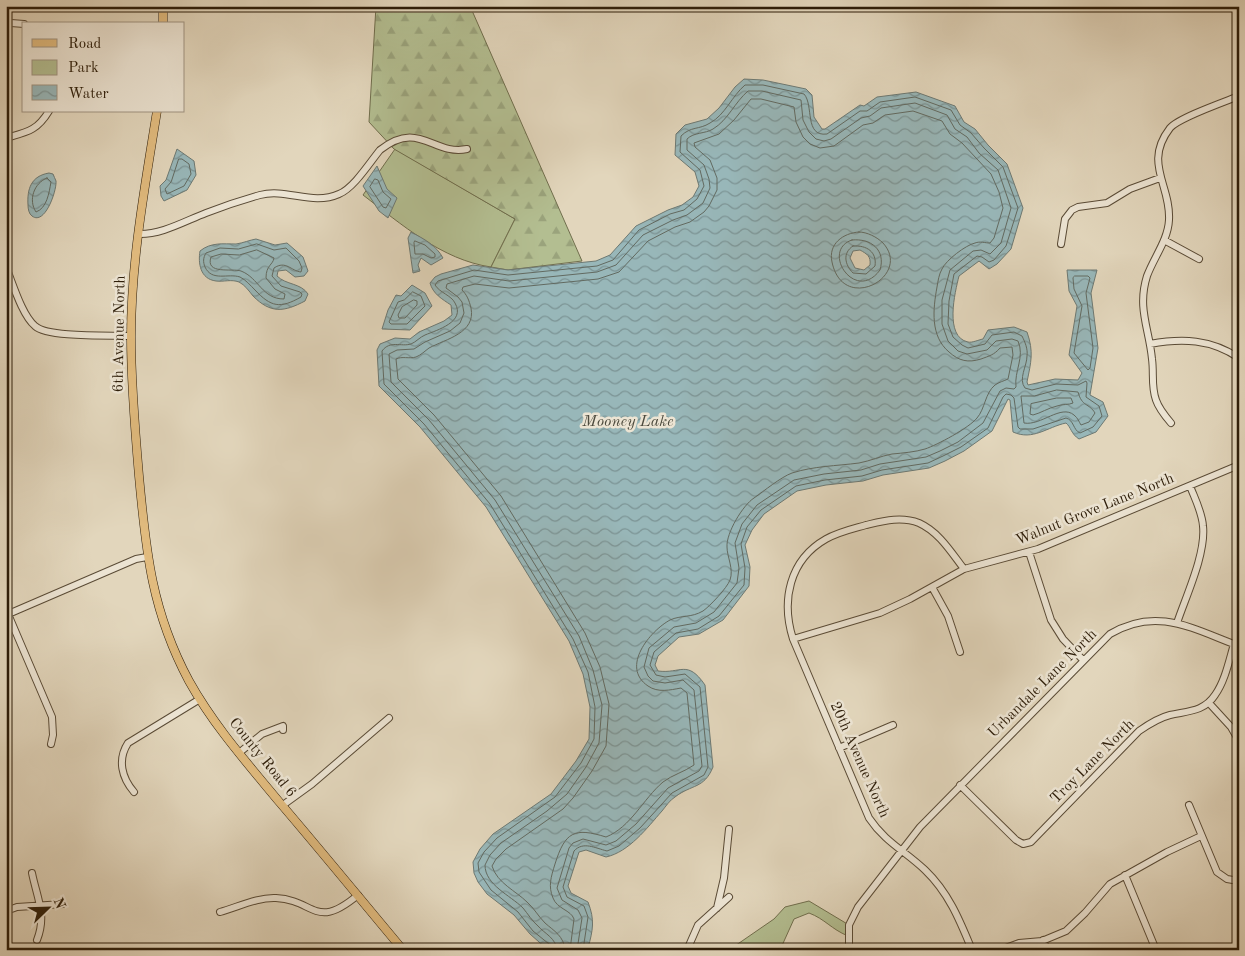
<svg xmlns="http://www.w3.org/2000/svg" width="1245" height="956" font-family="'Old Standard TT',serif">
<defs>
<pattern id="forest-firs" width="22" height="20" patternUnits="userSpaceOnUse" patternTransform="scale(1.25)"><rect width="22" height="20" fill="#b3be91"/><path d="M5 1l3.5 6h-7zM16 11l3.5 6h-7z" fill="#9aa37c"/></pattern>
<pattern id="water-waves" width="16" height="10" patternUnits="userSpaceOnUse" patternTransform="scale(1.25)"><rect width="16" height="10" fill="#98b7b9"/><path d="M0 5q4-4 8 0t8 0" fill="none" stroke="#7c9495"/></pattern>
</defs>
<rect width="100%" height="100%" fill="#e2d6bc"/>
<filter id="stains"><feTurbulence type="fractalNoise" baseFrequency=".004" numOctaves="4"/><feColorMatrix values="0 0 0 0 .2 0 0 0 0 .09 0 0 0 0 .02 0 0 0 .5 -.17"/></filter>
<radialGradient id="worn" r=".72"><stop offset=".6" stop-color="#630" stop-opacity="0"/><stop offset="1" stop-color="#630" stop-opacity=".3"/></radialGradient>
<path fill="#b3be91" stroke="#706e4d" d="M395,149l120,70 -24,48c-49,-7 -90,-43 -128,-72z
M809,901l40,24 -1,11c-17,-7 -23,-17 -39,-23l-15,6 -14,31h-51l45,-31 11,-12z"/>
<path fill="url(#forest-firs)" stroke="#706e4d" d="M376,6h94l112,255 -74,9 -17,-3 24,-48 -121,-70 -25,-27z"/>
<path fill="url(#water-waves)" stroke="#6d7973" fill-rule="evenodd" d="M744,79l19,1 43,9 6,6 2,22 8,12h3l35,-24 4,1 13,-9 39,-5 39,14 9,16 11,7 13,16 19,19 16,44 -12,41 -14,15 -8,5 -10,-8 -20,15c-4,16 -15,61 9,66 4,1 10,-2 15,-3l5,-9 26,-3 13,5c7,20 4,30 0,50l1,3 27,-6 23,1 4,-7 -13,-18 8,-49 -8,-15 -2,-21h30l-6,23 7,55 -8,47 13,7 5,14 -12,16 -17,7c-8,-5 -8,-12 -13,-16 -19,4 -33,18 -53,9l-3,-32 -2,-1 -16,32 -28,20 -19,10 -16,7 -46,7 -20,6 -37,4 -29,6 -33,23 -12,16 -7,15 5,22 -1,19 -26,34 -24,14 -20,3 -21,19 -3,9 3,6c23,3 29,-12 47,14l8,82c-9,22 -21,17 -38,30 -5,3 -9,9 -13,14 -15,17 -33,41 -56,46l-20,-7 -7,2 -11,34 3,7 17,9c7,18 5,28 0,46v2h-40l-18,-16 -16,-19 -27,-21 -9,-12 -4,-9 -1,-11 7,-13 13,-15 58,-40 25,-33 13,-22 1,-32 -7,-33 -14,-33 -83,-134 -66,-80 -41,-41 -2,-36 3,-6 15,-6 15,1 9,-7 25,-11 8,-6 -1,-10c-9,-6 -18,-11 -21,-22l5,-6 6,-3 32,-9 35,5 88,-9 14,-6 26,-29 32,-16 14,-5 11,-8 6,-11 -4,-14 -20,-17 1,-21 9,-9 22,-6 12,-11 16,-21zM860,250c7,4 11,6 10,15l-6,5 -9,-2 -5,-10 3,-7z
M177,149l17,12 2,14 -9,15 -23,11 -3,-5 -1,-10 6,-6z
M377,166l10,23 10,9 -9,20 -9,-7 -16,-25z
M49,173l4,1c1,2 2,5 3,7 1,9 -11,45 -24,35 -3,-2 -4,-7 -4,-11 -1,-16 3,-29 21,-32z
M411,232c13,7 25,13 32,26l-12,7 -10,-7 -3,7 2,6 -7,2 -5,-35z
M256,239l19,6 12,-2 16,14 5,14 -4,5 -9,1 -9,-7 -8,1 -1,5c9,9 24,7 31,18l-3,7c-21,11 -34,13 -52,-5 -4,-5 -8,-11 -14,-14 -8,-3 -15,0 -23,-1 -16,-2 -18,-18 -16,-30 11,-9 23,-7 36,-7 7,-1 14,-4 20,-5z
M412,285l13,8 7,13 -22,24 -28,-1 6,-19 8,-15 5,1z"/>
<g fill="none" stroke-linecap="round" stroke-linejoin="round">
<path stroke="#626a61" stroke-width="1" d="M179,159h3l7,5 2,10 -7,12 -17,8 -2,-5 6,-7z
M47,178l4,4c-2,11 -4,26 -15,30 -8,-12 -2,-29 11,-34z
M375,179l3,1 5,12 8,7 -5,9 -3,-1 -13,-20z
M859,232c8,0 18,5 24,11 30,33 -40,72 -51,19 -4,-18 11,-29 27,-30z
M852,240c19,-2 34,10 28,30 -25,34 -60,-20 -28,-30z
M415,241l10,4 10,9v3l-4,1 -8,-4h-8l-1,-11z
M257,244l17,6 12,-2 13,13 3,7 -1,4c-10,-1 -15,-12 -27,-4l-2,8 9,10 19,6 2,2 -1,3c-21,12 -30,10 -46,-7 -5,-5 -9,-10 -15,-13 -12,-4 -28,5 -35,-10 -2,-5 -2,-9 1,-14l14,-5 18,1z
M853,246c14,-1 24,6 22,20l-9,8 -13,-1c-8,-8 -11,-20 0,-27z
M257,250l17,8c-1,7 -8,7 -8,20l9,11 10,5 -1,5c-22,0 -25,-21 -43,-28 -9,-3 -36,4 -30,-14l10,-3 18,1z
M1075,276h13l2,2 -4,15 7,55 -3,20 -2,2 -14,-17 8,-47 -8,-17 -1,-11z
M413,292l8,4 4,10 -18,18h-16l-2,-2 9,-20 6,-2z
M414,300l3,1v4l-12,13h-6l-1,-3 4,-8z
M1057,390l21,2c4,15 11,11 17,21l-6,9 -8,3c-2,-3 -3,-7 -7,-10 -13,-11 -33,11 -50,8l-3,-27h13z
M1057,398h14l2,5c-4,2 -11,1 -16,3 -9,2 -16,7 -24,9l-3,-1 1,-10z
M551,950l-2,-6 -16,-13 -15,-19 -27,-22 -12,-18 -1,-9 6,-11 13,-14 58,-41 26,-34 13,-24 1,-32 -7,-35 -15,-33 -83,-135 -66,-80 -40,-40 -2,-33c8,-11 19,-4 29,-7 5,-2 9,-7 14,-9 12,-5 41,-13 30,-32 -4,-8 -15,-10 -20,-18l3,-4 36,-11 34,5 89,-9 16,-6 26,-30 31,-16 14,-4 13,-11 7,-13 -4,-16 -20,-18 1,-16c10,-10 18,-6 29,-13 15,-8 22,-27 35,-38h18l41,9c10,11 0,43 23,40l33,-23h7l13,-9 35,-5 36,13 9,15 11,8 13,15 19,19 15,41 -12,38 -12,14 -5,2 -7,-5 -5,-1 -23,18 -5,27 -1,23 5,13 9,8 6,3 17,-4 7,-9 22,-3 8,4c3,6 6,13 5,20 0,10 -9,23 -2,32l7,2 24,-6 22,1 8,-4 1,2 -1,14 13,9 3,10 -9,11 -13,6c-7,-3 -6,-13 -14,-15l-33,11h-13l-2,-2 -4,-29 -3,-3 -5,-1 -3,3 -15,31 -27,19 -18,9 -15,7 -46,7 -20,6 -37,4 -29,6 -35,24 -14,17 -6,17 4,24 -1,17 -25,31 -21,13 -22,4 -22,19 -4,13 6,10 9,2 20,-3 15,13 8,80 -4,8 -32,18 -32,35 -21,18 -12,5c-12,-3 -24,-10 -33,0l-11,36 4,10 17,9 4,11 -5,33
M557,950c-1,-12 -12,-16 -19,-24 -6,-5 -10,-12 -15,-18 -13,-13 -38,-23 -38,-43l5,-10 11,-12 46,-32 20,-17 19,-27 13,-24 3,-38 -9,-35 -14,-34 -84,-136 -66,-80 -38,-38 -2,-28 8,-4 17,-1 11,-7 25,-11 10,-8 4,-10 -2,-11 -4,-5 -12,-9 1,-4 27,-8 35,5 88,-9 19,-7 27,-30 30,-15 14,-5 16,-12 7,-15 -1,-9 -5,-14 -17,-15v-11c7,-7 18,-5 26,-10 15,-9 22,-27 35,-38h14l39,9 2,20 6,12 7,7 8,2 7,-2 30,-21 9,-2 11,-8 34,-5 32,12 8,14 12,8 12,16 19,17 13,38 -10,35 -11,11 -9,-4 -8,1 -23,19 -8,30v24l6,17 10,10 9,3 20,-4 9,-9 16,-2 6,2c7,16 -4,30 -2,46l-2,2 -8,-1 -6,3 -17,32 -25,19 -18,9 -14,6 -46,7 -19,6 -37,4 -30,6 -37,25 -15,19 -7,19 4,25 -2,15 -23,29 -18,11 -22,4 -25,21 -5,19 4,9 5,5 12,2 18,-3 11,10 8,76 -3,5 -31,17 -32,36 -20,17 -10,4 -23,-6 -10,4 -4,5 -12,40 5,12 16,10 4,8 -5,32
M565,950c-1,-14 -11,-19 -20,-27 -7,-7 -11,-15 -18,-21 -11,-11 -30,-19 -35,-36l4,-7 10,-10 57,-40 10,-11 19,-27 14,-25 3,-42 -9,-37 -15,-34 -84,-137 -67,-81 -36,-36 -2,-20c6,-3 13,0 20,-2 5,-2 9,-6 13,-9 17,-9 47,-15 42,-40 -2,-8 -4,-13 -9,-18l1,-3 12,-3 34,4 89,-9 21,-7 29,-31 27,-14 15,-5 14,-10 5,-6 8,-16v-12l-7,-18 -15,-13 -1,-4 25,-9 15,-14 17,-21h10l33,8 2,15 7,15 7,7 10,4 14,-2 29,-21 10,-2 12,-8 28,-4 29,10 8,13 12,9 29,31 8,18 4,16 -9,30 -4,5c-5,0 -10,-2 -15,0 -9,2 -29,17 -33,26 -3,5 -4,12 -5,18 -4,22 -7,49 12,65 10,9 19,11 32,7 8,-3 13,-4 19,-11l12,-1 1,8 -5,24c-4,2 -9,3 -13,6 -10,8 -10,24 -18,33 -8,10 -40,27 -52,31 -10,3 -22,4 -33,5 -11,2 -22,7 -33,9 -23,3 -45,3 -67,10 -11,4 -28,18 -38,25 -11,7 -28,35 -27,49 0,10 7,22 3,33 -3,8 -20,26 -27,31 -12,7 -22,4 -33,9 -20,11 -50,47 -22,66 10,7 22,4 33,2l6,5 7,72c-10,7 -22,10 -31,17 -20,17 -32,45 -57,55 -32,-10 -41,-5 -51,27 -4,13 -7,22 -2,34 4,11 18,12 21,21l-4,31"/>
<defs>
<path id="minor" d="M11,23l13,1
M6,138c21,-6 31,-7 43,-27
M138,234c23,1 47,-13 68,-21 18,-7 36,-13 54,-18 27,-7 52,11 79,-1 15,-6 31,-32 41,-44 39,-31 53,6 87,-1
M1164,240l35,19
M1061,244l4,-25 7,-9 6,-3 29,-4 23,-14 30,-11
M6,267c7,17 16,48 29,59 13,12 76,9 96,10
M1150,344c32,-6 61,-5 89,14
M1171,423c-6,-7 -12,-14 -15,-23 -5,-13 -2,-27 -4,-41 -3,-31 -15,-51 -5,-83 7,-19 21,-36 22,-56 2,-35 -26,-57 1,-92 8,-10 54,-26 69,-32
M1029,552l22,68 12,19 20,21
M964,569c-13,-17 -25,-37 -45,-46 -18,-7 -36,-2 -53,2 -14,4 -28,7 -40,14 -37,21 -45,62 -33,100l76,179c16,24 36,33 56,52 24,23 35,51 47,80
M932,587l16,29 12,36
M8,614l44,103 1,18 -2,9
M6,615l130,-56 11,-2
M1177,623c9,-27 29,-69 26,-97 -1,-14 -8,-27 -13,-40
M793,639l87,-26 30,-14 54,-30 74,-20 201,-84
M1209,703l22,24 8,14
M839,748l54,-23
M239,753l23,-19 21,-8v4
M960,785l56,55 7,4 8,-2 108,-111c10,-7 19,-13 31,-16 17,-4 34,-3 45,-20 10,-14 14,-34 19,-51
M134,792c-12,-14 -17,-32 -6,-49l72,-44
M283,805l29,-21 77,-66
M1189,805l28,67 10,7 12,2
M32,873c5,25 15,42 5,67
M1125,875l31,75
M717,908l7,-30 5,-49
M6,911l11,-4 46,-3
M220,912c18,-5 38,-15 56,-14 39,2 39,33 82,-3
M1043,940l4,10
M687,950l11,-25 31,-28
M849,950v-25l9,-18 62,-80 190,-193c47,-28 83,-5 129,12
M1000,950l19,-7 23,-2 24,-10 19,-18 25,-29 57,-32 34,-16"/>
<path id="major" d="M163,6v18
M157,111c-12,75 -26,150 -26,226 0,46 4,93 8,139 7,77 13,136 50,205 25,45 59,83 92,123 41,48 81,97 122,146"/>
</defs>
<use href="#minor" stroke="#5a4b36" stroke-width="8"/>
<use href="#major" stroke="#2d1d09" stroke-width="9"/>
<use href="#minor" stroke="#ece4d3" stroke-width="6"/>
<use href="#major" stroke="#e1bb7e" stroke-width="8"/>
</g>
<g text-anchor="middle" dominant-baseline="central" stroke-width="5" stroke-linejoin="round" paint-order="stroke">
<g font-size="15" fill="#2d1d09" stroke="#ece4d3">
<text transform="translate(120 334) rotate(-89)">6th Avenue North</text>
<text transform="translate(1095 510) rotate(-22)">Walnut Grove Lane North</text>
<text transform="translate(1043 684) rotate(-45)">Urbandale Lane North</text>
<text transform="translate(262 758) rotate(51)">County Road 6</text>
<text transform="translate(859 760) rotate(66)">20th Avenue North</text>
<text transform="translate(1093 762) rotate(-45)">Troy Lane North</text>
</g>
<g font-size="16" font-style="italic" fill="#4d4b3e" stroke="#ece4d3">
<text x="628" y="422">Mooney Lake</text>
</g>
</g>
<rect width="1245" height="956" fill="none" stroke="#e2d6bc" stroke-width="25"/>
<rect x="8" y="8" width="1230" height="941" fill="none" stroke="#2d1d09" stroke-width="2.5"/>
<rect x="12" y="12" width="1220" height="931" fill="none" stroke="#2d1d09"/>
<rect x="22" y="22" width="162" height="90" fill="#ece4d3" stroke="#a09482"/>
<rect x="32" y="39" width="25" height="8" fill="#e1bb7e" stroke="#a09482"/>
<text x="68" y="48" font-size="15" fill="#2d1d09">Road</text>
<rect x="32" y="60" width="25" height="15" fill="#b3be91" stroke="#a09482"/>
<text x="68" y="72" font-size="15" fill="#2d1d09">Park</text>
<rect x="32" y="85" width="25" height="15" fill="url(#water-waves)" stroke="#a09482"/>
<text x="68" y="98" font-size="15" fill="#2d1d09">Water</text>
<g transform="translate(48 908) rotate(67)" stroke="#ece4d3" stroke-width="4" paint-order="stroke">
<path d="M0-4L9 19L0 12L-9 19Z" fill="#2d1d09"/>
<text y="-8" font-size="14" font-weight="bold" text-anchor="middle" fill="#2d1d09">N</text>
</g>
<rect width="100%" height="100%" filter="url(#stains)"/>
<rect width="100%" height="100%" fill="url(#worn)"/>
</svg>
